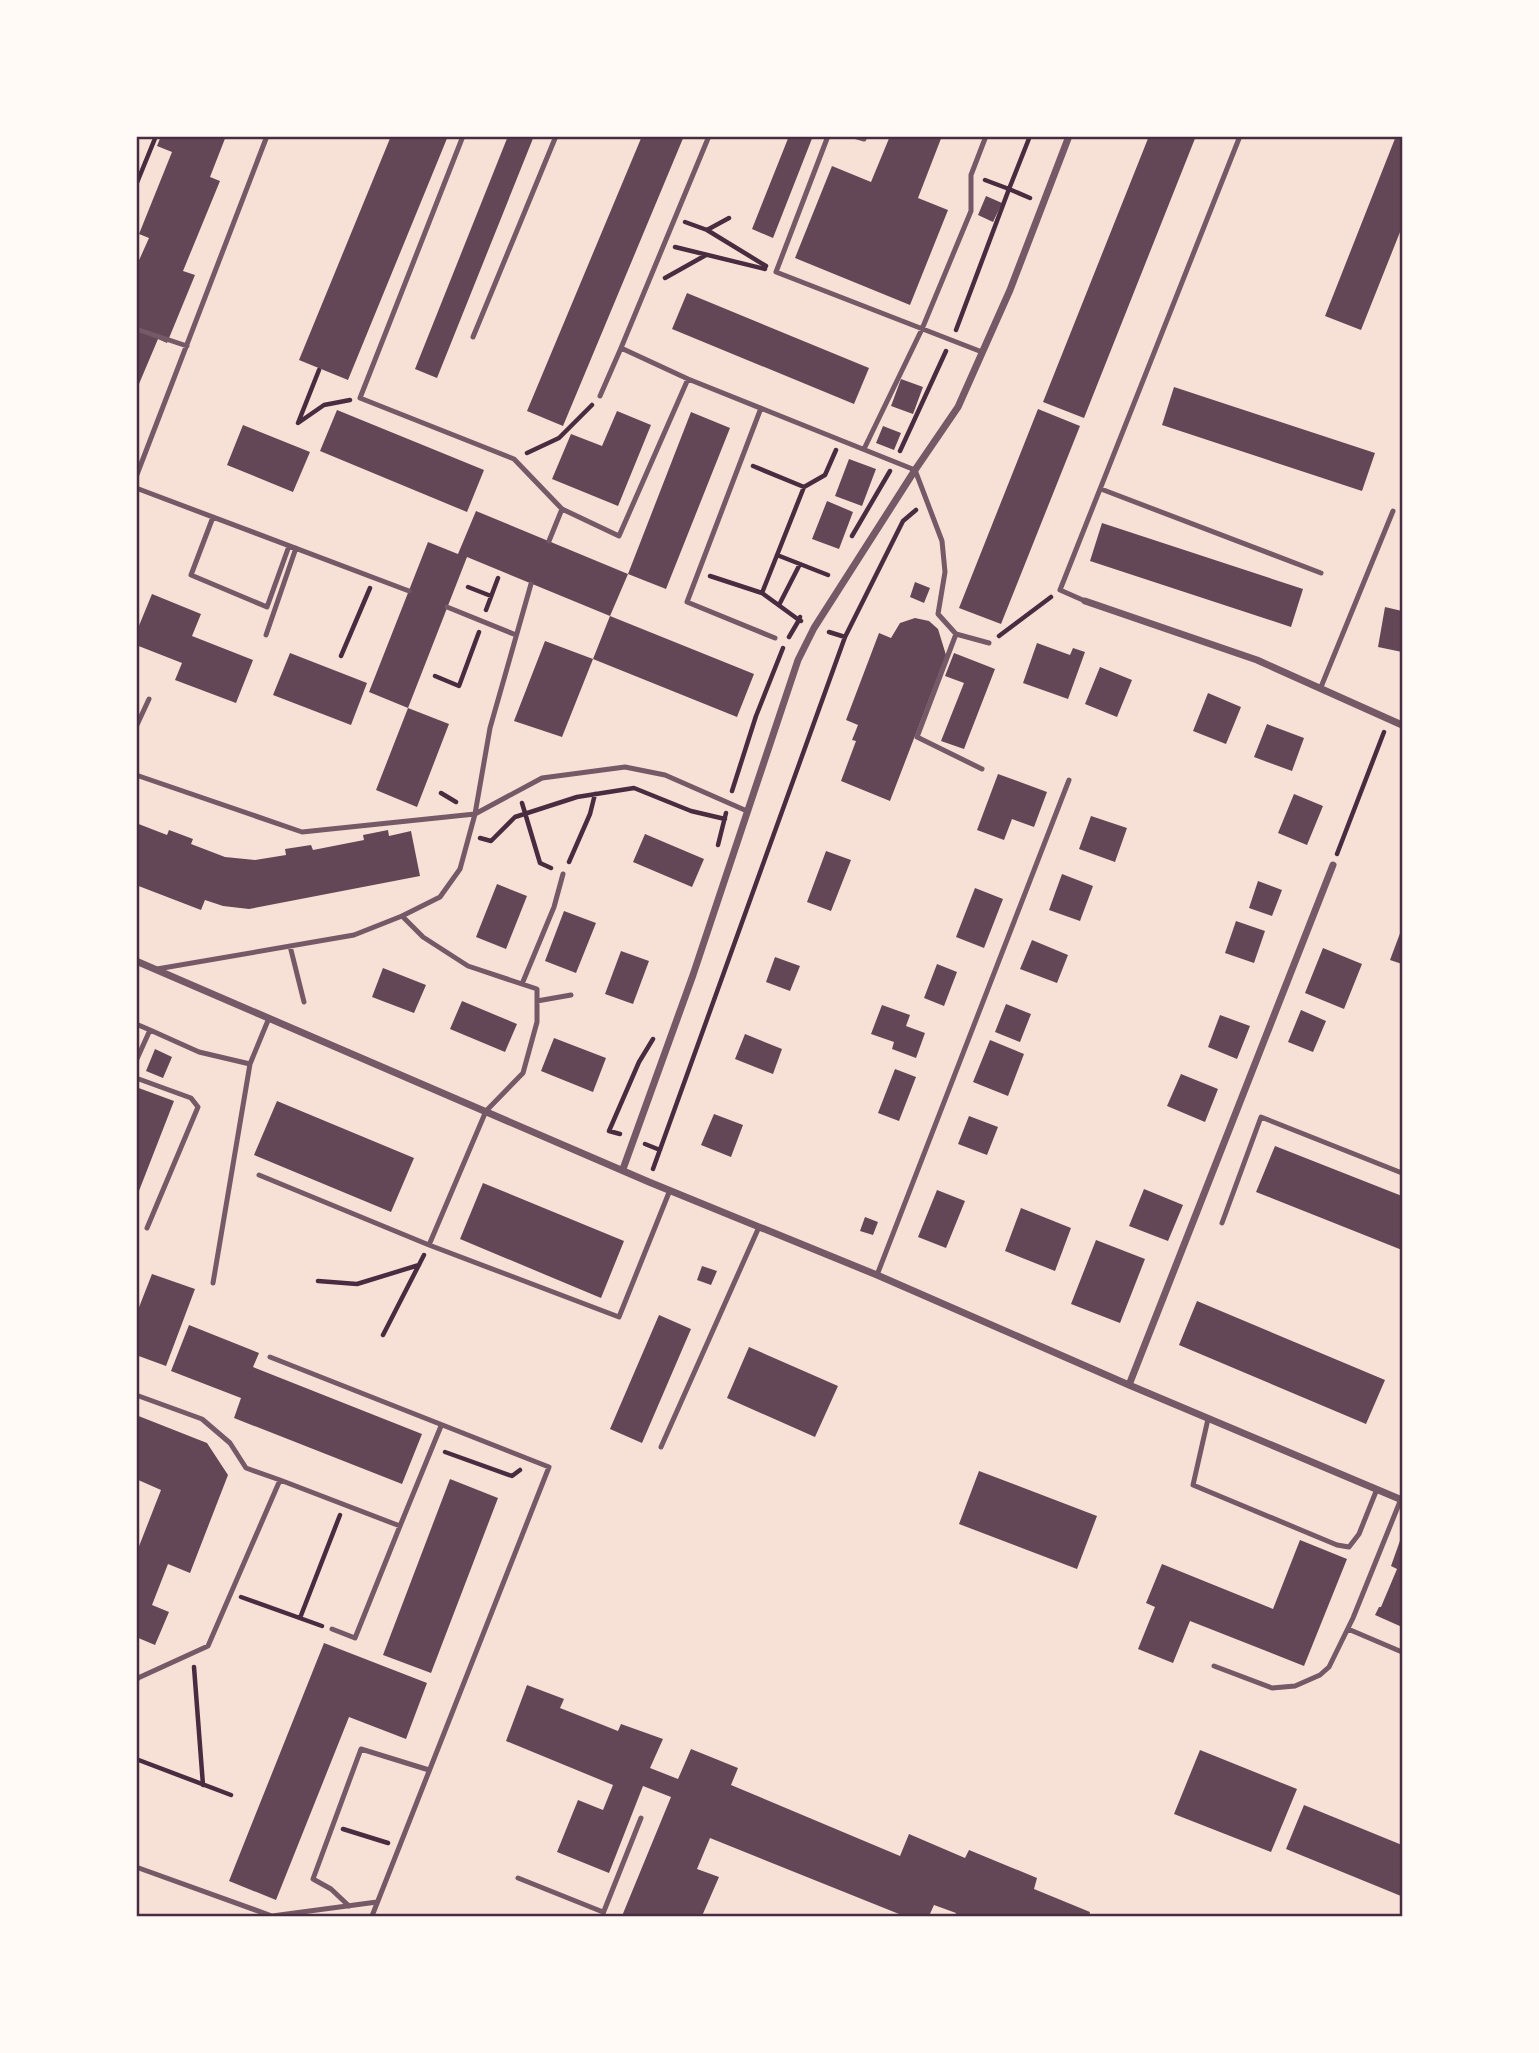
<svg xmlns="http://www.w3.org/2000/svg" width="1539" height="2053" font-family="Rubik,sans-serif">
<rect width="100%" height="100%" fill="#f7e1d7"/>
<path fill="#644757" d="M161,136h65l-16,41 10,4 -37,90 12,4 -28,68 -9,-4 -22,52v-124l13,-29 -10,-4 33,-82 -15,-6z
M391,136h57l-100,244 -49,-20z
M508,136h26l-97,242 -22,-9z
M642,136h42l-121,290 -36,-15z
M789,136h24l-40,102 -21,-9z
M890,136h52l-24,62 30,12 -38,95 -115,-47 37,-92 39,16z
M1149,136h47l-112,282 -41,-16z
M1396,136h6v91l-41,103 -36,-14z
M986,196l16,7 -9,19 -15,-7z
M687,293l182,75 -15,36 -182,-75z
M901,379l22,8 -10,27 -22,-8z
M1174,387l201,66 -13,38 -200,-66z
M1038,409l42,17 -79,198 -42,-16z
M337,410l147,60 -17,42 -147,-61z
M617,411l34,14 -33,81 -66,-27 19,-45 31,12z
M691,412l39,16 -64,161 -38,-15z
M243,425l67,27 -17,40 -66,-27z
M883,426l18,7 -7,17 -18,-7z
M849,459l27,10 -14,37 -27,-10z
M827,501l26,11 -14,37 -27,-10z
M476,511l152,63 -18,42 -143,-59 -59,151 -39,-16 59,-150 30,12z
M1102,523l201,66 -12,38 -201,-66z
M915,582l15,6 -6,15 -14,-6z
M152,594l49,20 -9,22 61,24 -17,43 -61,-23 7,-17 -46,-18v-12z
M1385,607l17,4v41l-24,-5z
M610,616l144,58 -17,43 -144,-58 -31,78 -48,-16 31,-80 48,18z
M915,618l14,3 9,8 8,26 -56,146 -49,-20 15,-40 -4,-1 6,-15 -12,-5 33,-87 12,5 9,-15z
M1037,643l33,12 3,-7 12,4 -17,47 -45,-16z
M290,653l77,30 -16,42 -78,-30z
M954,653l41,16 -31,80 -23,-8 23,-58 -19,-7z
M1100,667l32,13 -15,37 -32,-13z
M1208,693l33,14 -15,37 -33,-13z
M408,708l41,16 -32,83 -41,-17z
M1267,724l37,14 -12,33 -38,-14z
M998,774l49,18 -13,35 -22,-8 -8,21 -27,-10z
M1294,794l29,12 -16,39 -29,-12z
M1091,816l36,12 -12,34 -36,-13z
M136,823l31,12 2,-5 24,9 -2,5 34,13 30,3 31,-5 -1,-6 26,-4 2,5 51,-10 -1,-5 25,-5 1,6 22,-5 9,45 -171,33 -26,-3 -18,-6 -4,10 -65,-25z
M645,834l59,25 -12,28 -59,-25z
M826,851l25,9 -20,51 -24,-9z
M1062,874l31,12 -13,35 -31,-11z
M1258,881l24,9 -10,26 -23,-8z
M497,884l30,12 -21,53 -30,-12z
M975,888l28,11 -19,49 -28,-11z
M564,911l32,12 -20,50 -31,-12z
M1236,921l29,10 -11,32 -29,-10z
M1402,928v36l-12,-4z
M1032,940l36,15 -11,28 -37,-14z
M1323,948l39,16 -18,45 -39,-16z
M621,951l28,10 -16,43 -28,-10z
M775,957l25,9 -10,25 -24,-9z
M937,964l20,8 -13,34 -20,-8z
M383,968l43,17 -12,28 -42,-16z
M462,1001l55,23 -12,28 -55,-23z
M1006,1004l25,10 -11,28 -25,-10z
M882,1005l28,10 -4,11 19,7 -9,25 -24,-9 2,-7 -23,-8z
M1301,1010l25,11 -13,31 -25,-10z
M1220,1015l30,11 -13,33 -29,-12z
M745,1034l37,15 -9,25 -38,-15z
M554,1038l52,20 -13,34 -52,-21z
M990,1040l34,14 -16,42 -35,-14z
M155,1049l17,8 -9,21 -17,-7z
M895,1069l21,8 -17,44 -21,-8z
M1181,1074l37,15 -13,33 -38,-16z
M136,1087l38,14 -37,95h-1z
M277,1101l137,57 -23,54 -137,-57z
M714,1114l29,11 -12,32 -30,-12z
M969,1116l29,11 -11,28 -29,-11z
M1275,1146l127,50v54l-146,-58z
M483,1183l141,58 -23,57 -141,-59z
M1144,1189l39,16 -15,36 -39,-15z
M937,1190l28,11 -19,47 -28,-11z
M1021,1208l50,20 -16,43 -50,-20z
M865,1217l13,5 -5,13 -13,-4z
M1096,1240l49,19 -25,64 -49,-19z
M702,1266l15,5 -6,14 -14,-5z
M152,1274l43,15 -29,77 -30,-11v-40z
M1197,1301l188,79 -19,44 -187,-79z
M659,1315l32,14 -49,114 -32,-14z
M189,1325l70,28 -6,14 169,67 -20,50 -168,-66 7,-20 -70,-27z
M749,1347l89,39 -23,51 -88,-39z
M136,1415l71,28 21,32 -38,98 -22,-9 -16,41 17,7 -14,33 -19,-8v-83l25,-64 -25,-11z
M979,1471l118,45 -20,53 -118,-45z
M450,1479l48,19 -67,175 -48,-18z
M1402,1535v92l-27,-12 4,-8h2l16,-38 -6,-3z
M1300,1540l47,19 -43,107 -114,-45 -17,42 -35,-14 17,-42 -9,-4 16,-39 111,45z
M324,1643l103,40 -21,56 -57,-22 -73,183 -47,-19z
M527,1685l37,14 -4,9 58,23 3,-7 42,15 -13,29 28,11 13,-30 47,19 -7,17 169,71 9,-22 56,24 4,-8 68,28 -3,11 56,23 -1,4h-134l1,-3 -22,-8 -5,11h-25l-194,-78 -13,31 22,8 -17,39h-80l49,-119 -28,-11 -34,87 -52,-21 21,-52 25,10 10,-25 -107,-44z
M1200,1750l97,39 -26,63 -97,-38z
M1304,1805l98,40 -1,51 -115,-47z"/>
<g fill="none" stroke-linecap="round" stroke-linejoin="round">
<path stroke="#4a2c40" stroke-width="4.5" d="M1030,136l-21,53 21,9
M136,185l20,-49
M729,218l-22,12 59,36
M685,222l22,8
M675,247l90,22
M665,278l41,-23
M956,330l53,-141 -24,-9
M319,370l-21,53 26,-18 26,-5
M900,451l46,-100
M527,453l32,-15 33,-33
M753,466l51,21 21,-12 11,-25
M852,536l38,-65
M777,555l51,20
M710,576l52,17 37,27 1,-3
M468,587l23,9
M762,593l42,-106
M779,605l21,-41
M486,610l12,-32
M999,636l52,-39
M789,637l10,-17 2,1
M845,637l58,-116 13,-11
M341,656l29,-68
M435,676l24,10 20,-54
M732,791l24,-75 27,-68
M441,793l15,9
M522,803l18,60 11,5
M480,838l11,3 24,-24 62,-20 57,-9 57,23 34,8
M718,845l8,-32
M1337,854l47,-122
M569,862l21,-48 5,-20
M620,1134l-11,-3 30,-69 14,-23
M645,1144l15,6
M653,1169l192,-532 -16,-5
M318,1281l39,3 62,-19
M383,1335l41,-80
M445,1452l67,24 8,-6
M241,1597l81,29
M300,1618l40,-103
M194,1667l9,118
M136,1759l95,36
M343,1829l45,14"/>
<path stroke="#755966" stroke-width="5" d="M463,136l-103,262 154,61 48,50 57,27 69,-157 227,91 27,71 3,31 -7,42 18,20 33,9
M828,136l-52,136 206,80
M854,136l10,3
M136,329l51,17
M473,337l83,-201
M688,379l-67,-31 88,-212
M600,396l21,-48
M761,408l-74,194 88,36
M864,449l58,-120 49,-118v-36l15,-39
M136,477l131,-341
M136,488l273,103
M1101,489l220,84
M213,517l-22,58 76,32 22,-61
M549,541l13,-32
M531,584l-41,144 -15,86 67,-36 83,-11 40,8 82,36
M1085,601l-25,-11 180,-454
M447,607l69,28
M956,634l-39,103 65,32
M266,635l30,-87
M1321,687l72,-176
M136,727l13,-28
M136,775l166,57 173,-18 -15,55 -20,28 -38,19 -48,19 -197,34
M402,916l21,21 45,29 69,23v33l-14,51 -37,38 -57,134
M290,946l14,56
M522,984l32,-77 9,-33
M537,1001l34,-6
M136,1024l14,6 -14,31
M150,1030l49,22 51,12 19,-46
M136,1078l55,20 7,9 -51,121
M259,1175l170,70 190,72 51,-127
M1222,1223l39,-106 141,56
M877,1275l192,-495
M213,1283l37,-219
M270,1357l279,110 -177,449
M136,1395l66,24 28,24 16,25 34,12
M1208,1419l-15,66 144,60 12,2 10,-13 18,-45
M661,1447l98,-220
M332,1629l23,9 45,-112
M1348,1629l54,23
M1214,1666l58,22 23,-2 25,-11 9,-8 24,-49 48,-119
M136,1681l2,-3 70,-32 72,-166 120,46 41,-100
M136,1867l136,49 105,-14
M518,1878l85,34
M349,1906l-18,-17 -18,-10 48,-130 68,21
M602,1916l39,-98"/>
<path stroke="#755966" stroke-width="7" d="M1085,601l172,59 145,65
M136,961l513,221 228,93 252,110 273,115
M623,1169l70,-194 105,-315 16,-32 101,-158 43,-63 52,-117 59,-154
M1129,1385l204,-520"/>
</g>
<rect width="1539" height="2053" fill="none" stroke="#fffaf5" stroke-width="276"/>
<rect x="138" y="138" width="1263" height="1777" fill="none" stroke="#4a2c40" stroke-width="2.5"/>
</svg>
